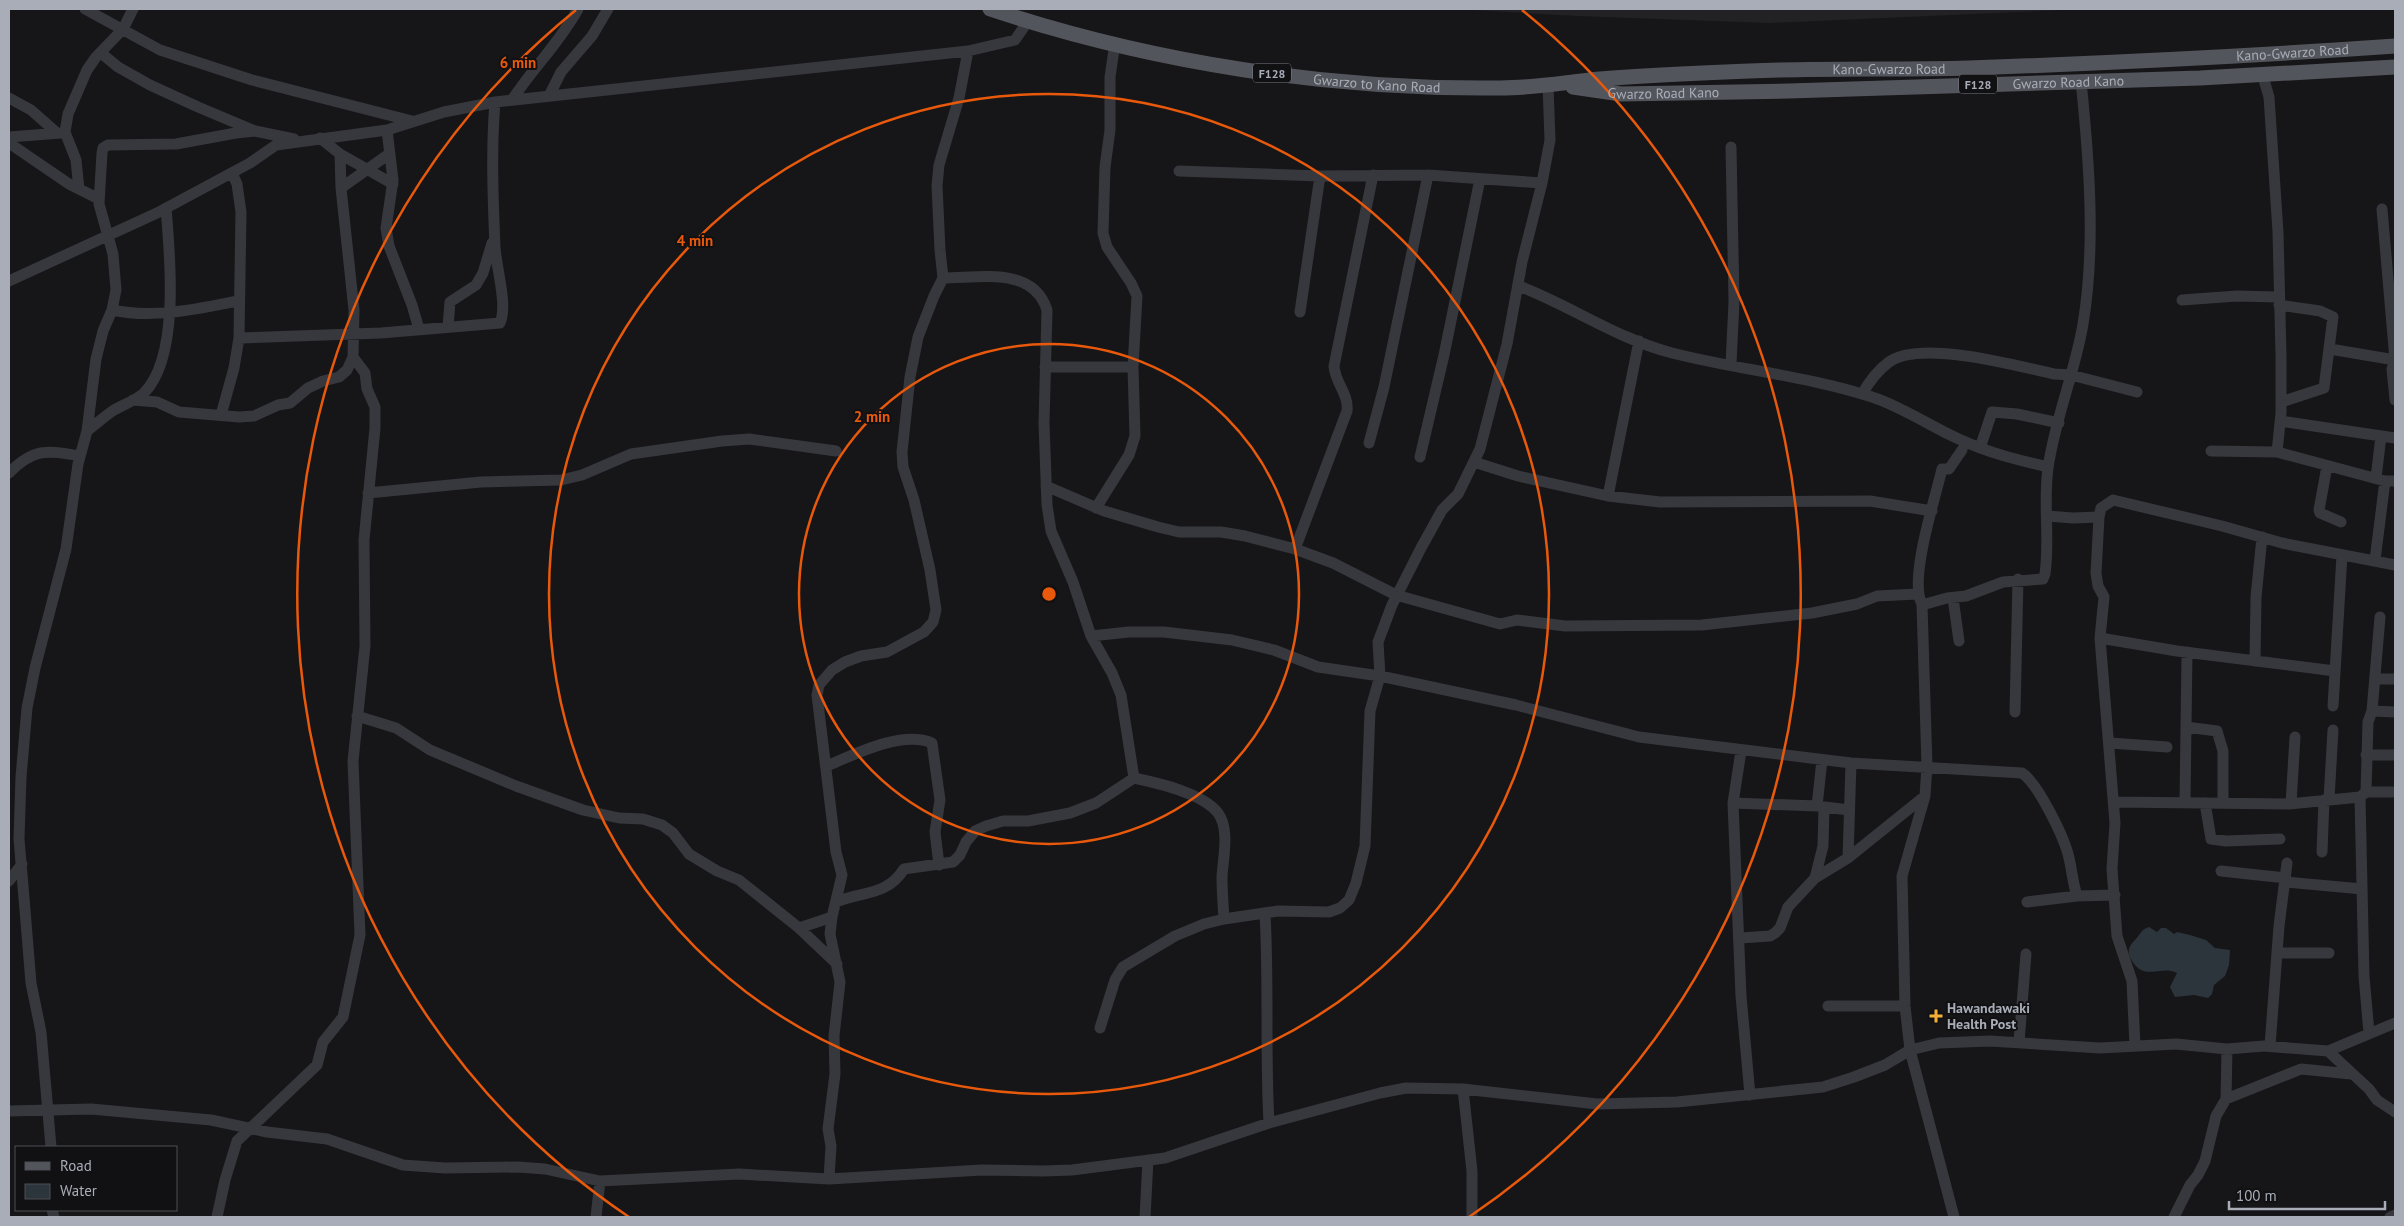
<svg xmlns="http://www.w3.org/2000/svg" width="2404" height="1226" font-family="'PT Sans',sans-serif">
<rect width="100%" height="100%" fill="#161618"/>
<path fill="#222225" d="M1455,9h629l-314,14 -193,-7z"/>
<path fill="#2c353c" d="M2149,927l8,5 4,-4h5l8,6 3,-2 13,3 16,5 9,8 15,2 -1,15 -4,11 -11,9 -2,9 -4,4 -14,-3 -19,2 -5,-10 7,-14c-18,-9 -34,11 -47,-16 -3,-8 0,-12 5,-17 5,-5 6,-11 14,-13z"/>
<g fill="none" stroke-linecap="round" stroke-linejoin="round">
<path stroke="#37383d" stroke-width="11" d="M85,9l75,41 92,30 160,41
M101,53l17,14 32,18 48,22 57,24 39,8
M2262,73l7,24 9,135 3,123v58l-4,39
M549,96l12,-24 31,-36 16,-27
M9,98l22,12 26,23
M512,100c21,-32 48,-58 66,-91
M387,130l6,50 -7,48 3,18 23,59 7,24
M9,137l52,-4
M320,138l20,16 53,30
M9,143l60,41 30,15
M1179,171l141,5 108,-1 114,8
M341,188l48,-34
M79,189l-3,-29 -11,-28 3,-18 19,-44 9,-13 27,-28 10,-20
M2382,209l13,151 -3,9 3,31
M943,278c37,0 90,-12 104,32l-3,113 3,82 4,26 22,51 18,54 21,37 9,22 13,83
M9,281l148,-68 93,-50 26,-18 111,-15 57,-18 51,-10 473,-51 47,-11 13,-19
M1519,286c52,20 99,53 153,67 67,17 135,23 200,44 31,10 59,30 89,43 28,13 57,20 87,27
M2182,300l55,-4 41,1
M2279,305l41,6 13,6 -9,71 -43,14
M112,310c42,9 85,-1 126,-9
M1300,312l20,-136
M448,327l2,-25 26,-17 7,-12 9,-30
M239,338l142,-5 119,-10c8,-18 -4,-56 -5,-76 -2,-48 -4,-97 0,-145
M2330,349l65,11
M1731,364l3,-62 -3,-155
M1045,367h88
M1862,394c7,-12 16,-24 27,-32 31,-23 128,4 165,12l17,1 66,17
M133,400l24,2 22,10 60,5 15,-1 24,-11 12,-2 18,-15 15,-7 16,-4 8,-7 6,-13 1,-47 -13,-122 -1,-34
M221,415l13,-47 5,-30 2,-126 -4,-28 -5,-11
M2280,421l115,17
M87,431c9,-7 18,-15 27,-21 10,-6 21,-9 30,-17 36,-36 26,-137 22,-185
M1369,443l15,-56 44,-212
M1980,448l12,-36 25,2 42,9
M2211,451l66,1 108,29h10
M1420,457l24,-102 36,-176
M1474,462l44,14 90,20 52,6 210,-1 62,10
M2327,466l-8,44 1,3 21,9
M9,473c24,-25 38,-23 71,-17
M2376,478l5,-42
M1046,486l58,25 54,16 21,5h42l24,4 50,13 38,14 63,32 104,29 17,-4 48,6 137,-1 110,-12 45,-9 20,-8 41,-2
M368,493l113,-11 80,-2 21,-5 49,-21 91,-13 27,-2 87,12
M1608,496l31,-155
M1096,508l33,-53 6,-19 -2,-69 4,-71 -6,-13 -24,-36 -4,-14 2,-66 5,-37v-53l5,-34
M2047,516l26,2 26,-1 2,-9 12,-8 109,26 60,17 113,22
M2099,517l-3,56 2,13 6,11 -4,41 15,185 -3,46 5,67 15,45 3,65
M1295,549l52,-138c2,-17 -12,-28 -13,-45l39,-191
M2375,560l10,-79
M1953,598l6,43
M1921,602c-11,-27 14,-103 21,-133h7l13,-19
M1091,636l38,-4h35l68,8 42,10 44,17 62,9 136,29 123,32 212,26 171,10c16,10 43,66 47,85 3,13 4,26 8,38l38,-1
M2100,638l77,13 158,20
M2255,661l1,-64 6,-60
M2375,679h20
M2333,706l9,-151
M2372,711l23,1
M2015,712l3,-133
M357,716l39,12 34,22 86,36 67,24 36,8 24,1 19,6 11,8 16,21 28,17 22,9 60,48 38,36
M2186,727l31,4 6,20v51
M2110,743l57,4
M1741,751l-8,52 8,193 9,99
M2366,755h29
M827,766c28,-12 75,-36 105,-23l8,57 -5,32 4,33
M1134,778c24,5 69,15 84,35 12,16 5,45 4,64 0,14 1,28 2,42
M2366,792l2,-70 4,-11 8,-94
M2360,797l4,179 5,57
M2329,799l4,-69
M2114,802l175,2 71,-7 6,-5h29
M2185,802l2,-150
M1733,803l84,3 32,4
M2205,803l6,36 15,2 54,-2
M2291,804l4,-67
M1817,806l5,-46
M2322,852l2,-52
M1848,858l3,-95
M2221,871l65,7
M1815,878l8,-32 1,-39
M9,881l13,-17
M2285,882l77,7
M836,902c27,-11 51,-6 68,-33l49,-7 7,-7 6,-13 9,-11 11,-5 17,-5h25l42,-8 26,-10 38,-25
M2027,902l50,-6
M1265,914c4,70 0,139 4,209
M799,928l33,-11
M1740,938l30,-2 5,-3 5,-5 8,-21 27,-29 33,-20 77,-62
M2277,953h52
M1828,1006h77
M1100,1028l15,-48 8,-13 52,-31 29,-12 20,-5 54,-8 51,1 11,-4 9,-8 7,-17 9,-37 5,-135 10,-35 -2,-34 14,-37 29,-57 21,-38 16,-16 22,-45 27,-105 15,-82 20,-79 8,-43 -2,-55
M2019,1042l7,-88
M2270,1046l9,-120 8,-63
M2328,1051l41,38 8,11 18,12
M1463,1089l9,82v46
M2226,1099l1,-50
M9,1111l82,-2 120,11 56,12 60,7 76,26 42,3 73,-1 27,2 55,12 139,-7 90,5 153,-9 61,1 29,-1 93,-12 104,-35 111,-30 26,-5 57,1 134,15 80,-2 146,-15 31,-10 31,-12 25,-15 29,-7 51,-2 110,7 76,-4 51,5 37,-3 64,5 67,-28
M51,1147l-10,-115 -10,-49 -7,-85 -5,-59 2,-62 6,-69 8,-40 31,-119 12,-85 9,-33 9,-72 7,-28 9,-21 4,-20 -3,-36 -14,-50 3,-51 1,-5 5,-3 68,-1 60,-11 19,-2
M829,1179l2,-33 -3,-17 7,-55 -1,-38 6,-54 -10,-48 2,-17 10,-42 -6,-23 -19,-157 2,-10 13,-15 13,-8 16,-6 26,-4 37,-20 9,-10 3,-12 -6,-40 -16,-70 -11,-33 -1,-15 8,-75 8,-40 16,-41 9,-18 -3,-28 -3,-64 2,-21 20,-67 9,-47
M52,1210l2,7
M217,1217l8,-37 12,-39 80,-76 6,-23 20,-25 17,-82 -7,-174 12,-115 -1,-106 11,-112v-21l-8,-18 -2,-16 -12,-16
M596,1217l4,-36
M1145,1217l3,-57
M1954,1217l-44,-167 -5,-44 -3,-130 23,-80 2,-30 -5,-161 25,-7 19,-2 37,-14 40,-3 2,-5c5,-36 -2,-71 3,-106 7,-49 27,-96 35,-144 13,-77 6,-165 -2,-243
M2174,1217l16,-32 8,-10 7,-14 11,-45 10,-17 75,-30 50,5
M2390,1217l5,-2"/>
<g stroke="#53555c" stroke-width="15">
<path id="s1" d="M990,9c163,54 339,81 511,79 33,0 66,-6 99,-9 49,-4 99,-6 149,-8 73,-3 147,-1 220,-3 142,-5 284,-12 426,-22"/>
<path id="s2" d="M1573,87l48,7 168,-3 411,-13 195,-11"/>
</g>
</g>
<g fill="none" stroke="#e8590c" stroke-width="2.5">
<circle cx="1049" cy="594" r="250"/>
<circle cx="1049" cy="594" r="500"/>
<path d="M629 1217A751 751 0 0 1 576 10M1522 10A751 751 0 0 1 1469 1217"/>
</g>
<path fill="#f2b134" stroke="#111113" stroke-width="2" d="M1933.5 1008.5h5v5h5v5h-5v5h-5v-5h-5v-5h5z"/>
<g text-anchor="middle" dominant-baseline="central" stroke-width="4" stroke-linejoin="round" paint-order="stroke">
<g fill="#111113" stroke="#7b7e86" stroke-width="1">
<rect x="1253" y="63.5" width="38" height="19" rx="4"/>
<rect x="1959" y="74.5" width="38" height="19" rx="4"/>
</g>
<g font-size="12" font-weight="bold" fill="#a8adb8">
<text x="1272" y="73">F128</text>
<text x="1978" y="84">F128</text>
</g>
<g font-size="14" fill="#a8adb8" stroke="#111113">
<text stroke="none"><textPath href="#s1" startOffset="1312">Kano-Gwarzo Road</textPath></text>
<text stroke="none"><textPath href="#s1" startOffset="908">Kano-Gwarzo Road</textPath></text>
<text stroke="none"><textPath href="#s1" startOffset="395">Gwarzo to Kano Road</textPath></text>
<text stroke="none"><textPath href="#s2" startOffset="496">Gwarzo Road Kano</textPath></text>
<text stroke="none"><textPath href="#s2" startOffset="91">Gwarzo Road Kano</textPath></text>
</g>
<g font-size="14" font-weight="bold" fill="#a8adb8" stroke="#111113" text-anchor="start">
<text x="1947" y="1008">Hawandawaki<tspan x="1947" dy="16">Health Post</tspan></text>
</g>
</g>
<circle cx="1049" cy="594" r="8" fill="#e8590c" stroke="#111113" stroke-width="2.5"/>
<g font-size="15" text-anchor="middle" font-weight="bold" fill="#e8590c" stroke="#111113" stroke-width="4" stroke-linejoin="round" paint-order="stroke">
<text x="518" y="68">6 min</text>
<text x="695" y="246">4 min</text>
<text x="872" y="422">2 min</text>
</g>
<rect width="2404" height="1226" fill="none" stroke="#a8adb8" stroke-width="20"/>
<rect x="15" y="1146" width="162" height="65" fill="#111113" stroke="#4d4f55"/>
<rect x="25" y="1162" width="25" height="8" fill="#53555c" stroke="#4d4f55"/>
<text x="60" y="1171" font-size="15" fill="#a8adb8">Road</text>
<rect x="25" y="1184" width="25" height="15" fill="#2c353c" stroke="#4d4f55"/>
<text x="60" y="1196" font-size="15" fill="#a8adb8">Water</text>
<path d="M2229 1201v8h156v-8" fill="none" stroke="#a8adb8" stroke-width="2.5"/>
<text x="2236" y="1201" font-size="15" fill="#a8adb8" stroke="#111113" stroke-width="4" paint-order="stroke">100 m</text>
</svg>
